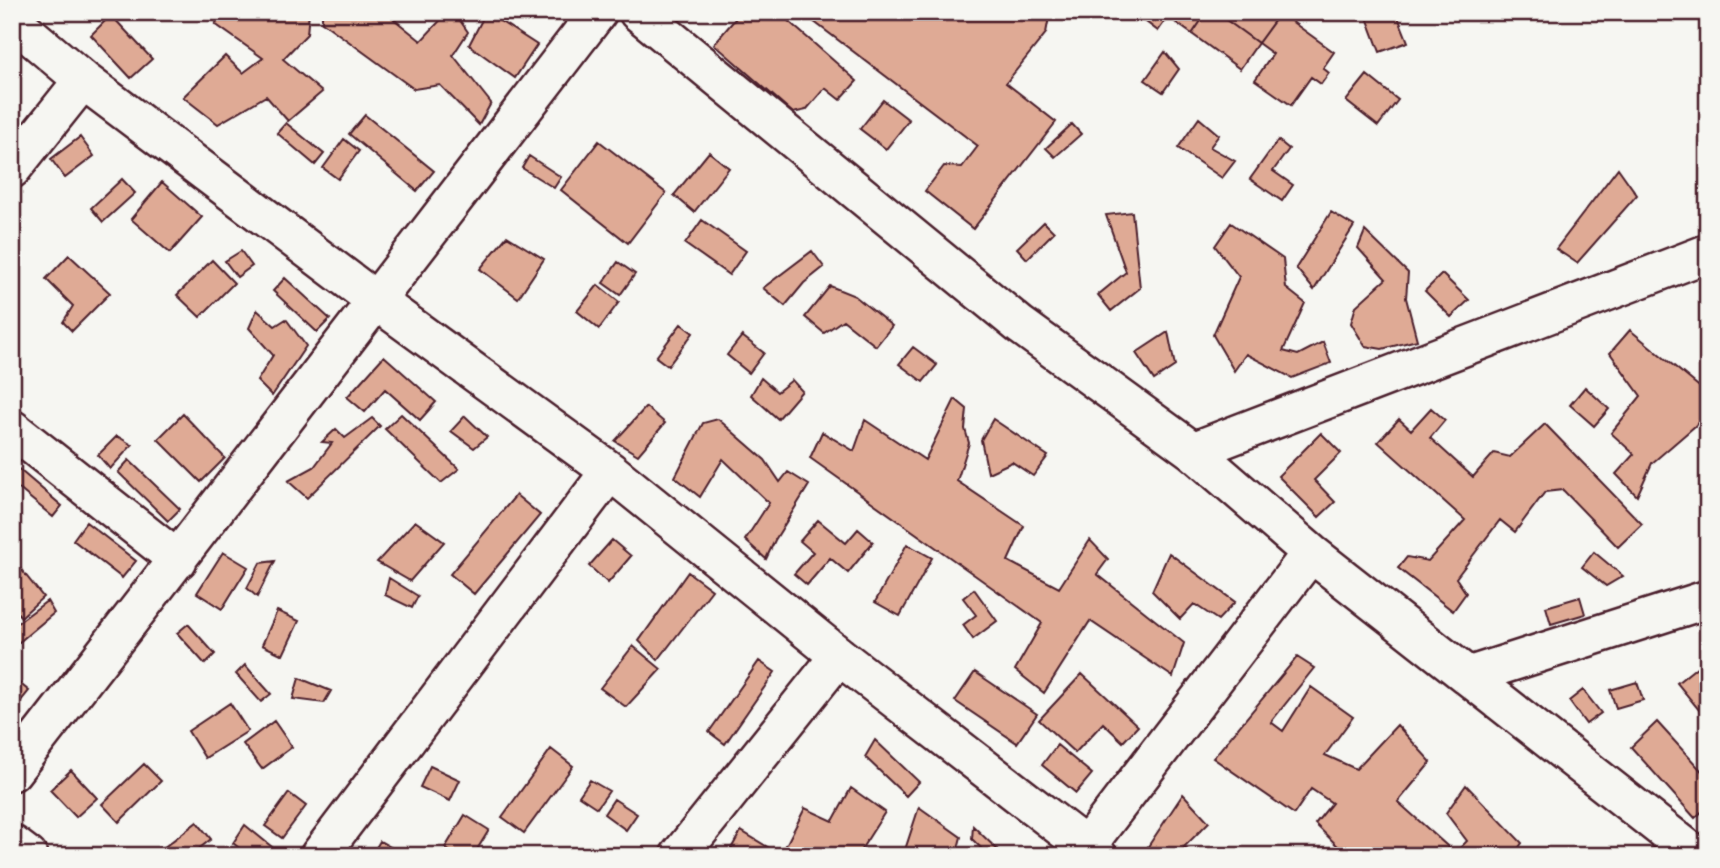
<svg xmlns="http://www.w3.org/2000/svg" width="1720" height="868" font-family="Mali,sans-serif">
<rect width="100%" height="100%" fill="#f6f6f2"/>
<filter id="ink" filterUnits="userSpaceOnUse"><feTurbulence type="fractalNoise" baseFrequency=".0143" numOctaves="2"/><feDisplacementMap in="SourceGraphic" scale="14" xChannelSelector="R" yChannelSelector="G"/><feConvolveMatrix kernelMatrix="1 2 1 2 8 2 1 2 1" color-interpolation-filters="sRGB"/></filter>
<g filter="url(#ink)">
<path fill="#dfaa95" stroke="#4a1f2b" stroke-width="2" d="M224,12h85l-2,22 -24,25 39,33 -34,29 -22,-25 -48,28 -35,-27 42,-41 18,17 20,-15 -48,-34z
M322,12h63l36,29 27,-29h6l14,20 -15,23 38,48 -12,22 -39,-40 -26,4 -92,-67z
M486,12l51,33 -22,33 -46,-33z
M741,12h37l79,69 -17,19 -15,-12 -19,22 -13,3 -79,-69z
M819,12h231l-4,21 -40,50 50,39 -83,107 -48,-38 19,-25 18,1 16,-21 -165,-125z
M1149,12h58l-15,22 -24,-17 -10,14 -12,-9 6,-8z
M1207,12h8l43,31 -18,26 -48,-35z
M1220,12h58l2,1 -22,30 -40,-29z
M1365,12h31l12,30 -28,10z
M1280,13l54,39 -11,16 6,5 -8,11 -10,-7 -20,28 -36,-25 18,-26 -15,-11z
M111,15l41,44 -21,19 -40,-43z
M1165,52l14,17 -16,23 -18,-12z
M1367,75l31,25 -20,26 -32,-25z
M883,100l26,20 -23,29 -26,-20z
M365,115l69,56 -17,20 -68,-57z
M1199,118l20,17 -9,12 25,14 -13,17 -44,-30z
M286,123l38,31 -9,11 -38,-32z
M1072,124l9,10 -26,23 -9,-9z
M80,137l14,19 -29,22 -14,-19z
M344,139l15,12 -21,28 -15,-11z
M1278,140l11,9 -16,22 20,14 -11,16 -32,-22z
M599,141l67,52 -38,50 -67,-53z
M709,152l20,16 -35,44 -20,-17z
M529,156l32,21 -7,11 -32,-20z
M1618,168l19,27 -60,68 -21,-14z
M122,179l13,14 -32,29 -12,-14z
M162,182l40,35 -32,36 -39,-34z
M1132,212l8,76 -29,23 -13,-16 28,-23 -20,-57z
M1331,212l23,14 -40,64 -18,-22z
M702,220l44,31 -17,24 -44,-31z
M1044,222l10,10 -27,27 -10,-11z
M1231,223l52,36 3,29 19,15 -22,48 15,4 25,-13 8,21 -39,15 -46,-24 -12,17 -21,-36 26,-58 -24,-31z
M1365,231l43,42 -2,25 11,42 -35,9 -17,-3 -14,-23 5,-17 30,-27 -28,-31z
M507,236l37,23 -26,39 -38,-29z
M241,251l11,15 -15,11 -12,-16z
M812,251l12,16 -20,16 -19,23 -22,-18z
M69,255l41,38 -38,38 -9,-9 10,-16 -27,-27z
M212,260l22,23 -34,34 -23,-22z
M618,262l17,12 -15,21 -17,-12z
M1442,274l27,26 -18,17 -26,-26z
M285,278l45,41 -13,13 -44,-41z
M598,285l21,17 -20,27 -22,-18z
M830,286l25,10 37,30 -16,20 -33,-26 -19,13 -19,-16z
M257,310l18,16 11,-7 20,27 -34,50 -15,-15 16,-26 -24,-27z
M681,324l12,9 -25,33 -12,-9z
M1630,330l78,64v17l-13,15 -43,37 -15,33 -21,-22 18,-20 -23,-21 30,-37 -31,-43z
M1168,332l7,34 -21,14 -18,-27z
M742,336l22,17 -15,20 -22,-18z
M913,347l24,18 -14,17 -24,-18z
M384,356l52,46 -16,18 -35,-31 -20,23 -18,-15z
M761,378l16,14 15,-12 10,11 -24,28 -27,-24z
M1585,387l24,22 -15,17 -24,-21z
M955,399l12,10 -2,20 4,14 -12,38 67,45 -16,35 51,27 31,-48 18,19 -11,15 87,69 -11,34 -83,-56 -46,72 -29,-23 27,-47 -232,-165 12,-26 32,19 11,-31 60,40z
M646,407l19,16 -27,32 -23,-14z
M1431,408l14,12 -15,18 43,39 21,-24 16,4 35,-33 97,100 -24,23 -55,-57 -18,2 -30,40 -15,-12 -44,58 10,15 -13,18 -55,-43 9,-11 21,4 37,-41 -87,-78 21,-23 12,11z
M183,414l42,44 -24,24 -43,-43z
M401,414l58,55 -18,14 -56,-54z
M465,416l22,21 -13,11 -23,-17z
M372,418l8,8 -73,72 -19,-17 26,-14 18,-24 -10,-1 14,-13 9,9z
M718,419l47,41 15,22 8,-10 21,13 -34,55 -9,19 -21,-19 24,-37 -46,-44 -23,38 -25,-20 28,-54z
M993,419l55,37 -15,20 -21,-14 -24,11 -7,-33z
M1321,433l20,20 -27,27 21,22 -16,15 -41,-41z
M117,436l15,9 -22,24 -12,-14z
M129,460l51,49 -12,12 -50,-49z
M15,466l47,40 -9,11 -41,-34v-15z
M516,495l24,20 -66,79 -24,-20z
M818,520l28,23 12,-14 15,13 -25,31 -18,-15 -23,27 -13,-11 19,-22 -13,-11z
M415,521l29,21 -34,39 -33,-19z
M86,522l50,39 -14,17 -49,-38z
M612,540l19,16 -23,27 -19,-17z
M907,544l25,14 -32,58 -25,-14z
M223,552l25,15 -26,42 -25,-16z
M1594,552l29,24 -17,10 -24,-19z
M1169,553l66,49 -17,18 -24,-16 -14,15 -28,-28z
M12,558l31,39 -22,20 -9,-11z
M275,561l-18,36 -10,-9 13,-25z
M688,572l24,18 -54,70 -19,-19z
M389,578l29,18 -6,12 -27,-13z
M974,589l23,32 -24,18 -10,-14 13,-10 -13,-17z
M1580,597l5,17 -34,10 -5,-17z
M47,601l7,12 -42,35v-21z
M277,611l22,10 -16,34 -21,-10z
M188,624l27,30 -10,10 -28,-31z
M633,646l28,23 -35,38 -26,-19z
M1297,657l17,11 -43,54 12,9 28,-44 42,30 -28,38 31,14 41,-44 34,37 -33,40 57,51 12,-12 -21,-28 20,-28 56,58 -9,13h-165l-33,-32 17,-21 -21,-14 -17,25 -81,-56z
M1708,658v63l-31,-38z
M759,661l16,11 -50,72 -16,-12z
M245,665l26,29 -10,8 -25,-28z
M975,672l62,42 -20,29 -62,-42z
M1082,674l56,52 -15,16 -20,-19 -28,30 -36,-33z
M12,677l17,14 -17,21z
M299,678l32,13 -7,12 -31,-4z
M1637,682l6,18 -27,8 -6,-18z
M1583,690l18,23 -15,11 -17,-23z
M230,703l18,28 -43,27 -17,-27z
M274,721l18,26 -30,22 -19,-25z
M1657,722l51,56v28l-13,12 -64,-71z
M875,740l44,42 -13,14 -41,-39z
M1057,745l35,29 -16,19 -34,-28z
M551,749l22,17 -49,67 -22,-16z
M144,764l17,17 -42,41 -17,-18z
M430,766l30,14 -10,21 -30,-14z
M71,770l26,28 -21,19 -26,-27z
M590,780l19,11 -12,17 -18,-12z
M851,788l34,24 -28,44h-130l14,-25 40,24 24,-47 28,13z
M289,793l17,13 -24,32 -17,-12z
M1183,794l26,28 -25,25 13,9h-41l-9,-8z
M614,799l23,15 -11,16 -22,-16z
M919,807l42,30 -5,19h-53z
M465,815l24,15 -16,26h-16l-12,-8z
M197,822l14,17 -21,17h-29l-3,-4z
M245,825l27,22 -6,9h-17l-16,-13z
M973,826l31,30h-15l-17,-17z
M380,841l26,15h-35z"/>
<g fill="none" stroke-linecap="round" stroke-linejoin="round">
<defs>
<path id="minor" d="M638,12l382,313 173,126 118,102 386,303
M12,20l71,60 292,220 235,171 229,185 259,200
M12,169l71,-89
M12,429l166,131
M1193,451l515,-198
M1468,676l240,-77
M12,772c197,-252 390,-507 586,-760
M12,844l16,12
M319,856l291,-385
M679,856l160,-200
M1079,856l232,-303"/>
</defs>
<use href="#minor" stroke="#4a1f2b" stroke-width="42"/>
<use href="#minor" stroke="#f6f6f2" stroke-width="37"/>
</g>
</g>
<rect width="1720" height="868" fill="none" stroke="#f6f6f2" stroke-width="42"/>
<rect x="21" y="21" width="1678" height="826" fill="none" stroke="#4a1f2b" stroke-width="2.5" filter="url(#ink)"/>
</svg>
